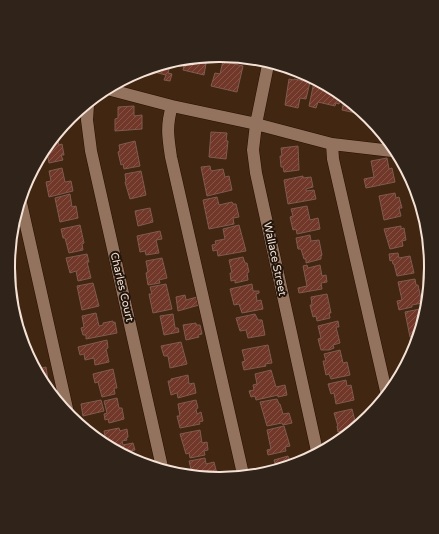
<svg xmlns="http://www.w3.org/2000/svg" width="439" height="534" font-family="'Varela Round',sans-serif">
<defs>
<pattern id="building-hatch" width="6" height="6" patternUnits="userSpaceOnUse"><rect width="6" height="6" fill="#713728"/><path d="M-1 1l2-2M0 6l6-6M5 7l2-2" fill="none" stroke="#865446"/></pattern>
</defs>
<rect width="100%" height="100%" fill="#412612"/>
<path fill="url(#building-hatch)" stroke="#805b51" d="M207,58l-3,17 -21,-5 2,-8z
M223,61l20,5 -6,26 -26,-6 4,-13 5,1z
M170,65l-2,8 4,1 -2,7 -6,-1 2,-5 -20,-5z
M289,79l5,1v-1l16,3 -4,17 -6,-1 -2,10 -13,-3z
M314,82l4,1 22,15 -1,6 -3,-1 -1,3 -17,-4 -2,6 -7,-2z
M344,100l22,15h-1l-23,-5z
M134,106v10l8,-1v14l-27,2v-12l3,-1v-11z
M211,132l16,1 -1,8h2l-2,18 -17,-2z
M56,138h1l2,7 3,-1 2,11h-3l2,5 -14,3 -2,-11z
M135,141l5,25 -16,3 -1,-5 -2,1 -3,-13 2,-1 -1,-6z
M298,146l1,24 -15,2 -1,-5h-2l-1,-11h2l-1,-8z
M387,158l2,11 3,-1 3,14 -29,6 -2,-9 10,-2 -3,-16z
M210,166l1,5 12,-2 2,8 4,-1 3,14 -25,6 -6,-29z
M62,168l3,14 6,-1 2,10 -24,6 -3,-15 5,-1 -2,-10z
M141,171l5,24 -16,4 -5,-17h1l-1,-8z
M303,176v2l8,-1 2,10 -7,2v2l8,-1 2,9 -28,5 -4,-24z
M395,193l1,5 3,-1 3,11h-3l2,8 -17,4 -5,-24z
M70,194l2,13 4,-1 2,12 -18,4 -5,-24z
M217,197l2,8 13,-3 1,2h3l3,13 -6,1 1,6 -25,5 -6,-29z
M307,206l3,14 8,-2 2,11 -23,5 -1,-5 -3,1 -3,-13 3,-1 -2,-7z
M150,208l3,14 -15,4 -3,-15z
M80,225l4,18 -2,1 1,6 -14,3 -4,-15h-2l-2,-9z
M239,225l7,26 -28,5 -1,-6 -4,1 -1,-6 4,-1 -1,-3 10,-2 -2,-10z
M401,226v3l3,-1 2,12 -4,1 1,5 -13,3 -6,-20z
M160,231l2,8 -6,1 3,13 -13,2 -1,-4 -5,1 -3,-16z
M310,235l1,6 8,-1 3,15 -1,1v3l-15,4v-4h-2l-3,-10h-3l-2,-11z
M398,253l1,5 11,-2 4,17 -17,3 -3,-12h-1l-1,-4 -2,1 -1,-7z
M87,254l2,8h-2l4,16 -13,3 -2,-10 -6,2 -4,-15z
M243,257l2,6h2l2,9 -2,1 1,7 -13,3v-3l-4,1 -1,-8h2l-3,-13z
M162,258l5,20 -8,2 1,3 -12,2 -2,-12 2,-1 -2,-11z
M307,265l1,3 12,-3 2,11 4,-1 1,7 -6,1 1,6 -23,4 -1,-5 9,-2 -4,-20z
M415,279l1,6h2l4,18 -10,2v2l-13,3 -2,-9 5,-1 -4,-18z
M93,283l6,23 -17,4 -5,-24z
M166,284l6,25 -19,4 -4,-19h3l-2,-7z
M252,284l1,7h6v2l-3,1 1,7 4,-1 2,9 -21,4 -3,-9 -5,1 -4,-16z
M327,294l4,19h-2l1,5 -13,3 -1,-5 -3,1 -3,-12h2l-1,-8z
M185,295l1,5 11,-3 2,8 -21,6 -2,-14z
M420,309l2,5 -5,21 -7,2 -5,-25z
M96,313l3,13 4,-1v-2l10,-2v2l2,-1 2,11 -31,6v-4h-3l-2,-7 3,-1 -2,-11z
M173,314l2,14h3l1,4 -15,3 -4,-19z
M255,314l3,6h4l3,15 -17,3 -2,-8 -6,1 -4,-13z
M338,321l1,6h-3l4,16 -7,2 1,3 -5,2h-8l-3,-11 3,-1 -3,-12z
M196,323v2h4l2,9 -4,1 1,2 -13,3 -3,-15z
M107,340l1,8 -2,1 3,13 -14,3 -1,-7 -9,2 -1,-6 -4,1 -2,-8z
M416,341l-1,7 -2,3 -2,-9z
M181,342l6,22 -17,4 -2,-12h-4l-3,-10z
M268,345l4,18 -7,1 1,2 -22,4 -2,-8 3,-1 -3,-11z
M340,350l3,13 4,-1 3,13 -19,4 -2,-5 -3,1 -3,-14h3l-2,-7z
M46,367l2,13 -2,1 -8,-12z
M113,369l4,19h-3l1,6 -13,3 -4,-15 -3,1 -2,-9z
M271,370l5,17 9,-2 2,10 -9,2v-2l-22,5 -1,-4 -4,1 -2,-6 5,-1 -1,-5 4,-1 -2,-10z
M188,375l1,9 5,-1 2,10 -18,5 -1,-5 -6,2 -3,-14h3v-2z
M346,380l1,6 4,-1 3,15 -18,4 -2,-11 -3,1 -3,-10z
M117,398l2,10h3l2,11 -15,4 -1,-4 -3,1 -1,-6 3,-1 -3,-12z
M277,399l2,5h1l3,10 6,-1 3,10 -9,2 -1,-2 -15,3 -7,-24z
M101,400l3,11 -21,5 -2,-12z
M196,400l2,8 -2,1 1,5 4,-2 2,9 -4,1 1,2 -20,4 -3,-12h3l-2,-12z
M352,409l4,16 -14,10 -1,-4 -3,1 -1,-6h1l-4,-13z
M284,426l6,20 -5,1 1,4 -18,4 -1,-5 4,-1 -4,-19z
M119,428l1,3 7,-2 1,8 -2,1 1,2 -5,1 1,4 10,-2 2,7 -11,2 -18,-11 -2,-10z
M200,430l2,13 5,-1 1,8 -4,1 1,4 -15,3 -1,-5 -3,1 -6,-20z
M288,456l2,7 3,-1 1,2 -18,3 -2,-7z
M205,458l1,6 8,-2 4,16 -28,-5 -1,-3 2,-1 -2,-8z"/>
<g fill="none" stroke-linecap="round" stroke-linejoin="round">
<defs>
<path id="minor" d="M268,65l-12,59 -3,26 3,23 61,278
M111,90l61,16c-6,20 -4,31 -1,51l72,317
M88,105l-1,15 4,31 71,316
M172,106l84,18 76,20
M21,203l47,210
M386,391l-53,-232 -1,-15 60,7"/>
</defs>
<use href="#minor" stroke="#270e00" stroke-width="13"/>
<use href="#minor" stroke="#93735e" stroke-width="12"/>
</g>
<g text-anchor="middle" dominant-baseline="central" stroke-width="4" stroke-linejoin="round" paint-order="stroke">
<g font-size="11" fill="#f4e2d6" stroke="#1f130a">
<text transform="translate(275 259) rotate(78)">Wallace Street</text>
<text transform="translate(122 287) rotate(77)">Charles Court</text>
</g>
</g>
<path d="M0 0H439V534H0ZM219 62H220A204 204 0 0 1 424 266V268A204 204 0 0 1 220 472H219A204 204 0 0 1 15 268V266A204 204 0 0 1 219 62Z" fill="#30241a" fill-rule="evenodd"/>
<path fill="none" stroke="#f4e2d6" stroke-width="2" d="M219 62H220A204 204 0 0 1 424 266V268A204 204 0 0 1 220 472H219A204 204 0 0 1 15 268V266A204 204 0 0 1 219 62Z"/>
</svg>
